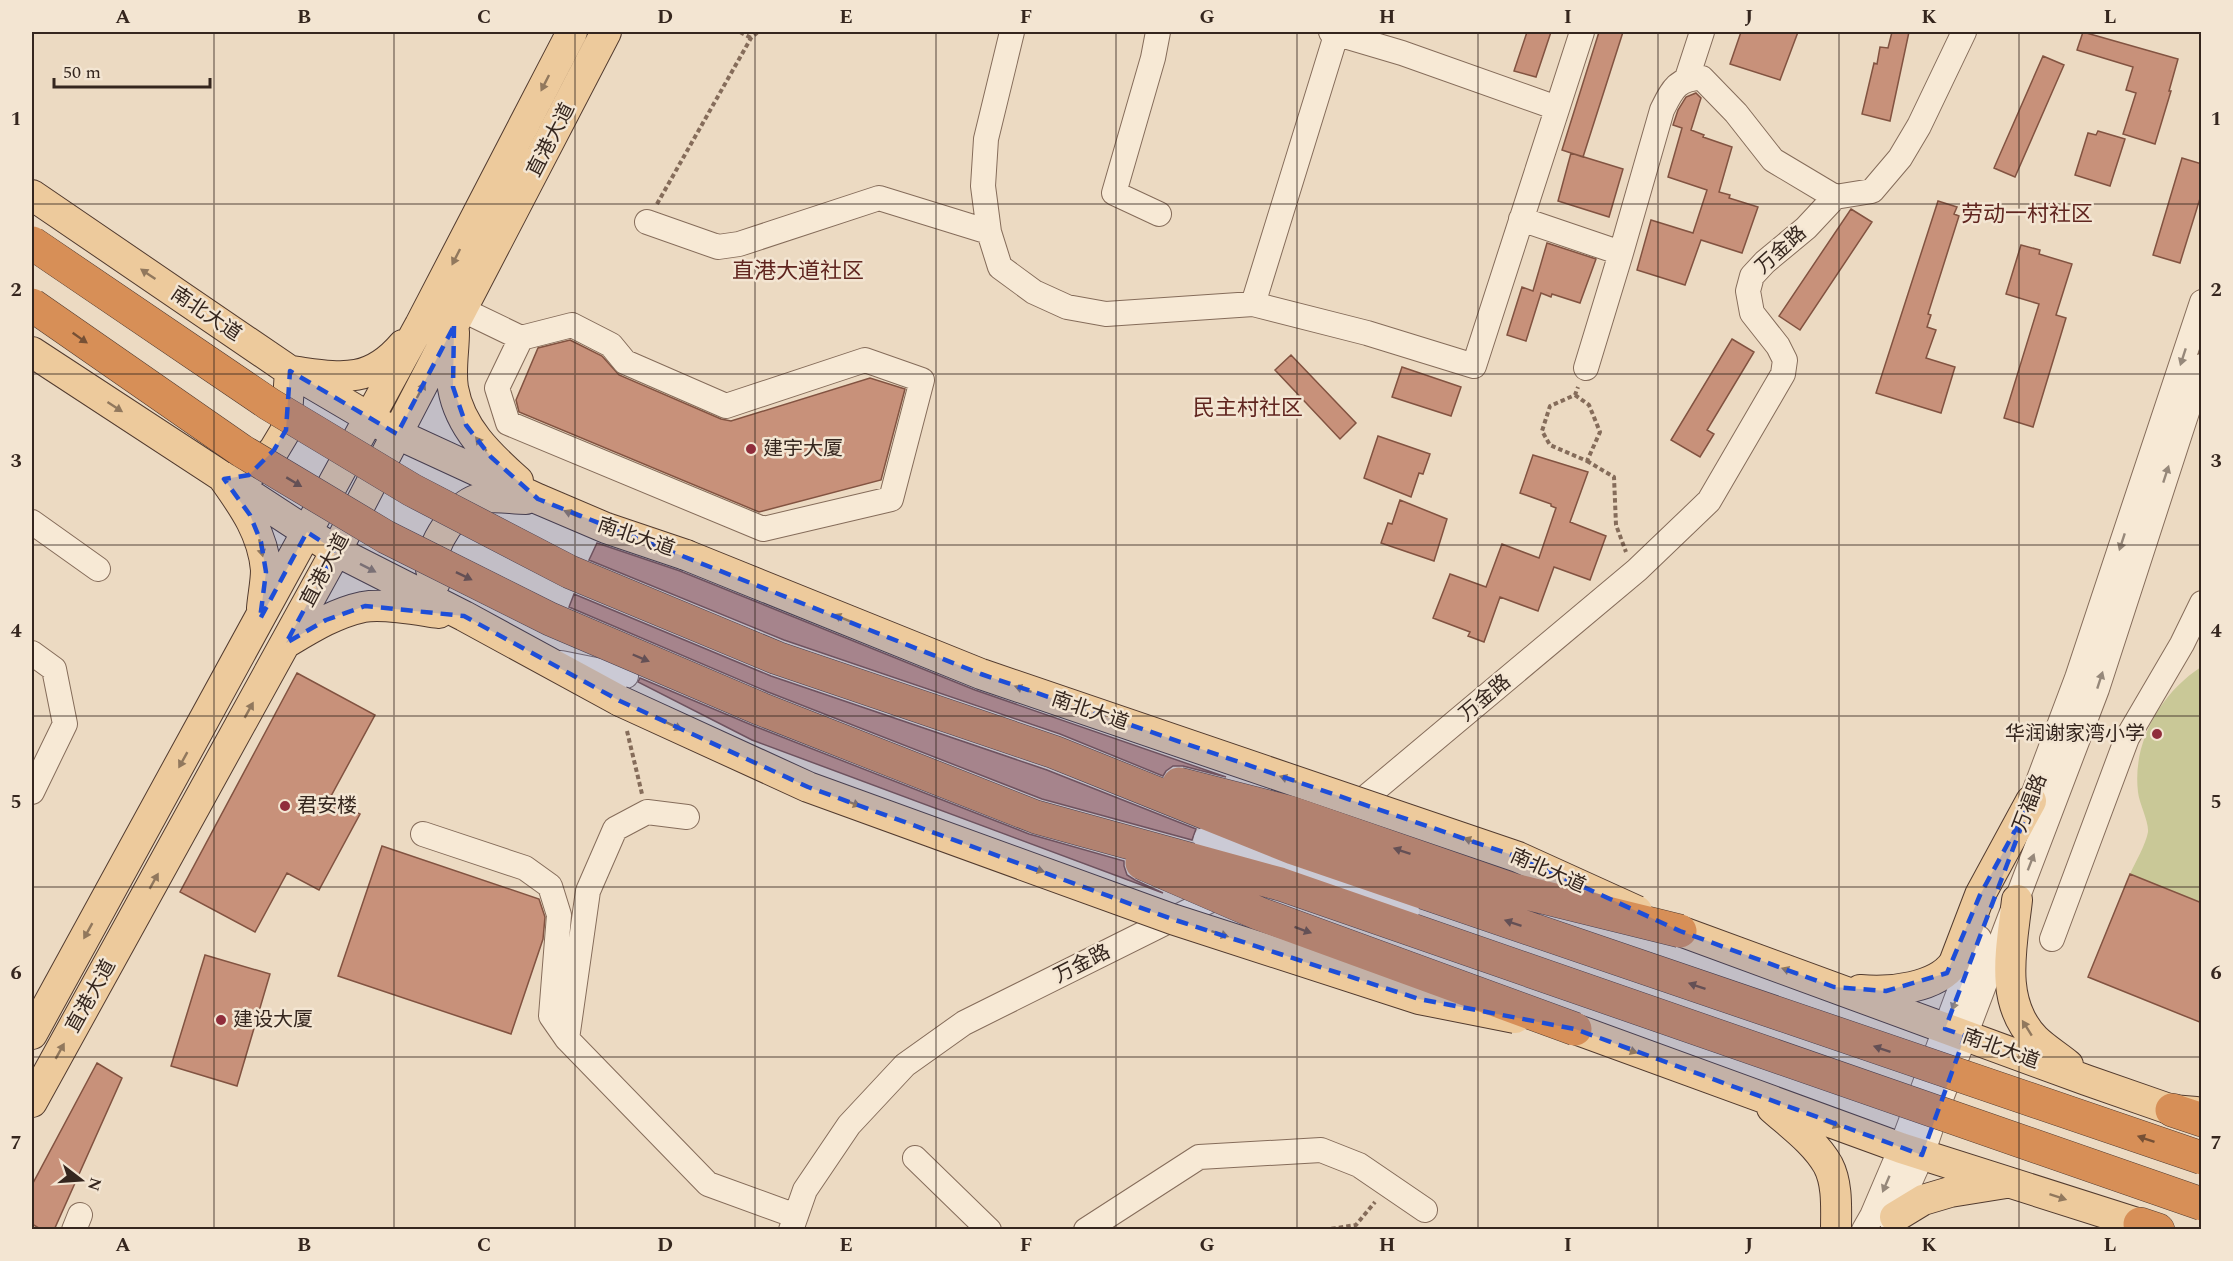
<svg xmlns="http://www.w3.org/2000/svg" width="2233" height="1261" font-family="Spectral,'Noto Sans SC',serif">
<rect width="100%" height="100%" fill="#ecdac2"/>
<path fill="#c9c897" d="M2201,667v236l-71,-29c5,-11 16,-30 18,-42 1,-10 -9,-29 -10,-40 -6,-50 23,-99 63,-125z"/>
<path fill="#c8917a" stroke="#825341" stroke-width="1.5" d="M1527,32h24l-15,45 -22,-6z
M1599,32h24l-40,125 -21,-7z
M1741,32h57l-18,48 -50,-16z
M1892,32h17l-19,89 -28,-7 12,-51 3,1 3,-17 8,1z
M2083,32l95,27 -9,32h2l-16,53 -32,-10 13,-41 -10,-3 7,-23 -56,-17z
M2043,56l21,9 -49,112 -21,-9z
M1696,93l5,5 -10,32 13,5 -1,2 29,10 -13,45 11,3 -1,3 29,9 -16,46 -41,-13 -16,45 -48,-15 14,-50 42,13 14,-43 -39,-13 14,-49 -9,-3 5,-15 8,-13z
M2098,131l27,8 -15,47 -35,-11 13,-42 8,2z
M1571,153l52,16 -14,48 -51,-16z
M2182,158l20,6v28l-22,71 -27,-8z
M1938,201l19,6 -3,7 5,2 -31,98 3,1 -4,12 9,3 -10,28 29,9 -14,46 -65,-20z
M1851,209l21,13 -72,108 -21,-14z
M1547,243l49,16 -16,44 -28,-9 -1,3 -10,-4 -15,48 -19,-6 15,-48 11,4z
M2021,245l19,5 -1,4 33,10 -16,51 10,3 -33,109 -29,-9 35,-114 -33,-10z
M1732,339l22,13 -47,78 7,4 -14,23 -29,-17z
M570,340l32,16 17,19 102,44 10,2 139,-43 35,11 -24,91 -122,32 -240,-100 -3,-12 22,-52z
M1291,355l65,68 -16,16 -65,-69z
M1402,367l59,20 -10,29 -59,-19z
M1378,436l52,18 -7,20 -4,-1 -8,24 -47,-19z
M1533,455l55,17 -18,50 36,14 -16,44 -36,-13 -16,44 -38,-14 -16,45 -16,-6 2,-4 -37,-14 17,-44 36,13 16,-43 37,14 17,-50 -5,-2v-2l-31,-11z
M1400,500l47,19 -13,42 -53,-18 7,-20 4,1z
M597,543l83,28 295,119 251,87 -43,-11h-10l-7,5 -3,5 -103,-42 -276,-94 -195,-80z
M574,594l197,82 276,94 149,59 -4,11 -150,-41 -274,-107 -199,-85z
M297,673l78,42 -45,83 30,16 -41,76 -32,-17 -32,59 -75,-40z
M640,678l114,48 275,108 95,27v5l3,9 8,5 28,13 -411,-153 -114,-58z
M382,846l157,53 6,18 -2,22 -32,95 -173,-58z
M2130,874l72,29v120l-114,-46z
M205,955l65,19 -33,112 -66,-20z
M97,1063l25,15 -68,152h-12l-10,-6v-39z"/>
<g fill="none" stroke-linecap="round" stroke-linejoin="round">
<defs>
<path id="minor" d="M1012,32l-26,107 -3,47 6,46 11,35 34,25 33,15 39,7 147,-10 114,29 107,33 108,-334
M1158,32l-5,26 -39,135 45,21
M1331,32l71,21 155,55
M1687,78l15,-46
M1521,219l100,34 41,-143c10,-20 15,-32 40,-32l34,35 37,47 62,37
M647,222l71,25 21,-3 140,-46 110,34
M1253,304l84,-272
M463,310l58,28 51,-13 39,20 14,17 101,44 139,-46 57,20 -31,119 -128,30 -255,-106 -11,-35 24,-50
M1586,368l35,-115
M32,522l66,47
M32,653l22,16 11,55 -33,68
M561,663l65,13
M1347,813l290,-243 72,-69 74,-127 2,-14 -7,-14 -26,-33 -4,-22 4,-15 13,-14 41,-34 29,-31 37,-6 28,-33 19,-32 45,-94
M687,817l-40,-5 -32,17 -27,62 -21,148 141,145 88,32
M2024,819l53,-141 125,-376
M423,834l102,34 25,18 9,29 -8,101 16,23
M2052,939l75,-201 55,-94 20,-41
M915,1158l74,72
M1892,1222l30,-67 18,-54 157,-412 105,-323
M74,1230l6,-15
M791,1230l14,-40 44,-65 56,-60 59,-42 265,-132
M1086,1230l113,-73 122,-7 38,15 66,45
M1864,1230l8,-14 29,-68 78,-210"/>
<path id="major" d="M32,195l258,176 107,63 141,65 68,29 80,27
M454,332c0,18 -4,39 -1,56 7,40 36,67 65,93
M32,352l304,199 128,65 156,85
M435,582c-1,-4 -3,-9 -4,-13 -2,-22 26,-65 48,-70 14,-4 32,0 47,0
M262,608c1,-12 4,-26 4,-38 -3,-36 -22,-63 -42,-91l25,-4 25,-25 12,-20 4,-59c48,6 78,15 113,-26
M286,643c25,-15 49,-30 77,-36 21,-4 55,3 76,6
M2017,900c-5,46 -19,101 18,139 9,9 22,17 33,26
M1680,931l406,149 86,30 24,2
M1860,990c29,3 77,-2 94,-27l26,-68 51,-94
M1575,1029l326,119 239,76 9,6
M32,1034l388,-709 152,-293
M32,1102l304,-551 270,-519
M1772,1108c19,17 43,34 56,57 10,19 8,44 8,65
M1895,1217l28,-17 27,-8 56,-9"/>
<path id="highway" d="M2172,1110l30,10
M2140,1224l18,6"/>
</defs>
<use href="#minor" stroke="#856c5a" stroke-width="26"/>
<use href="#major" stroke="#523b2f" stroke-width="32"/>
<use href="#highway" stroke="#523b2f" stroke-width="34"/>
<path stroke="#856c5a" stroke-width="4" stroke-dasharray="4.5 3" stroke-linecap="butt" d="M740,32l11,6
M657,204l94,-166 7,-6
M1575,395l14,10 11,27 -13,29 -37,-16 -8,-14 8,-25 25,-11 3,-8
M1587,461l27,16 2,48 10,27
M627,731l15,63
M1324,1230l32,-5 19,-23"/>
<use href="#minor" stroke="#f7e9d5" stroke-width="24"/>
<use href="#major" stroke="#edca9c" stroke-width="30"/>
<use href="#highway" stroke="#d78f57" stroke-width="33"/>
<defs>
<path id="minor-bridge" d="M1206,839l201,72"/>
<path id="major-bridge" d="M686,555l295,119 537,183 119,54
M620,701l188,86 364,132 247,80 96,19"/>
<path id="highway-bridge" d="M32,243l237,161 143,86 158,82 207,86 277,94 239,96 909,310
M32,305l210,146 144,86 164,82 211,90 275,108 244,67 922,320
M1179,784l113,29 222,77 166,41
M1142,863l118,51 315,115"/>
</defs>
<use href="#minor-bridge" stroke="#856c5a" stroke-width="26" stroke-linecap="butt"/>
<use href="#major-bridge" stroke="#523b2f" stroke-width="32" stroke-linecap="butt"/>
<use href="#highway-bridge" stroke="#523b2f" stroke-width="34" stroke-linecap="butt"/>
<use href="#minor-bridge" stroke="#f7e9d5" stroke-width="24"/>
<use href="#major-bridge" stroke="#edca9c" stroke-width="30"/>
<use href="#highway-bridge" stroke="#d78f57" stroke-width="33"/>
</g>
<defs><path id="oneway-solid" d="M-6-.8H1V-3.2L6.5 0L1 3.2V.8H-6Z" transform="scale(1.5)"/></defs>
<g fill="#91785d">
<use href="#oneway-solid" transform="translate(545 83) rotate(117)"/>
<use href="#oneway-solid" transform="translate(456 257) rotate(117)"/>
<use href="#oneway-solid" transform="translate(148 274) rotate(-146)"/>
<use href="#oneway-solid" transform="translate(421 390) rotate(-62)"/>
<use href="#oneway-solid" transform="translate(115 407) rotate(33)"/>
<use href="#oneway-solid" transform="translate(481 444) rotate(-128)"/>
<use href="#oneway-solid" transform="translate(572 514) rotate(-157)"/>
<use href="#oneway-solid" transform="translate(261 548) rotate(78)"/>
<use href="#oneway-solid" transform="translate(368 568) rotate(27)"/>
<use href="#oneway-solid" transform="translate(842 618) rotate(-158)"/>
<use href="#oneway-solid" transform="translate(1023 689) rotate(-161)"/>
<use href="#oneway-solid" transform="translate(249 710) rotate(-61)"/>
<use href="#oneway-solid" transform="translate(674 726) rotate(25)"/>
<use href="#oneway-solid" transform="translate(183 760) rotate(119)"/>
<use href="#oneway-solid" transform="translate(1288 779) rotate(-161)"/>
<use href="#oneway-solid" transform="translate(852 803) rotate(20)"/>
<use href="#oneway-solid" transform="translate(1472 841) rotate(-161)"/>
<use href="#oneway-solid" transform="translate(1036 869) rotate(20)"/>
<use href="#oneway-solid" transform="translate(154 881) rotate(-61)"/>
<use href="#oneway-solid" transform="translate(88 931) rotate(119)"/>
<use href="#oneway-solid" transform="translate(1220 934) rotate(18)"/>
<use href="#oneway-solid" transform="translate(1790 971) rotate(-160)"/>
<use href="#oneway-solid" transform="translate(2027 1028) rotate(-122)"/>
<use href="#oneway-solid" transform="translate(1629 1050) rotate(20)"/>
<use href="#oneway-solid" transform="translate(60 1051) rotate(-61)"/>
<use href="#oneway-solid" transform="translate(1832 1124) rotate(20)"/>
<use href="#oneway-solid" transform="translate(2058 1197) rotate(18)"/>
</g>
<g fill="#765035">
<use href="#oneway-solid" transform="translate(80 338) rotate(35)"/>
<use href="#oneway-solid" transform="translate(294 482) rotate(31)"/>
<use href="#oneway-solid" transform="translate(464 576) rotate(26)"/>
<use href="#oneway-solid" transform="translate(641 658) rotate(23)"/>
<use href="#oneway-solid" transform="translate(1402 851) rotate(-161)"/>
<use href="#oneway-solid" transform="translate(1513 923) rotate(-161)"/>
<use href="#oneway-solid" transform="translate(1303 930) rotate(20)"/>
<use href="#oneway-solid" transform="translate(1697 986) rotate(-161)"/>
<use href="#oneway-solid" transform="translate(1882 1049) rotate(-161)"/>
<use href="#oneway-solid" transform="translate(2146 1139) rotate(-161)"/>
</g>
<g fill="#96887a">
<use href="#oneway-solid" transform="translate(2183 357) rotate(108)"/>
<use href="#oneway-solid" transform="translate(2166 474) rotate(-72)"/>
<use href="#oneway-solid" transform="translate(2122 542) rotate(108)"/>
<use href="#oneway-solid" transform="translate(2100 680) rotate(-72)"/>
<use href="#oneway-solid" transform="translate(2031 862) rotate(-69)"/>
<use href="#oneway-solid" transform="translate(1955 1002) rotate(111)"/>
<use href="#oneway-solid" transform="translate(1886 1184) rotate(113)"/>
</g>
<path fill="#1d4ed8" fill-opacity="0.2" stroke="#1d4ed8" stroke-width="4.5" stroke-dasharray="12 8" stroke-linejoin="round" d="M454,326l-1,61 13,38 25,32 47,42 443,175 537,183 162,74 154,56 52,4 61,-18 33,-78 51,-94 -86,228 20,7 -43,119 -347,-126 -156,-30 -247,-80 -364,-132 -188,-86 -156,-85 -99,-10 -39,14 -40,23 50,-92 -29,-19 -47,87 6,-47 -5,-30 -11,-27 -26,-36 25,-4 25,-25 12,-20 4,-59 107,63z"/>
<path fill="none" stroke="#35261e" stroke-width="1.5" stroke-opacity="0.55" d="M214,32v1198M394,32v1198M575,32v1198M755,32v1198M936,32v1198M1116,32v1198M1297,32v1198M1478,32v1198M1658,32v1198M1839,32v1198M2019,32v1198M32,204h2170M32,374h2170M32,545h2170M32,716h2170M32,887h2170M32,1057h2170"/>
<g fill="#902d3b" stroke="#f3e5d2" stroke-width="2">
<circle cx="751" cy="449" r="6"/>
<circle cx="2157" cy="734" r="6"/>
<circle cx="285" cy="806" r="6"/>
<circle cx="221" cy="1020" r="6"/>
</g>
<g text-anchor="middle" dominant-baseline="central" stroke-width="5" stroke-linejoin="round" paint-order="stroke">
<g font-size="20" fill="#35261e" stroke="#f3e5d2">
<text transform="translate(551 140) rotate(-63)">直港大道</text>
<text transform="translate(1781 250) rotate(-42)">万金路</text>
<text transform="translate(206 314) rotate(34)">南北大道</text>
<text transform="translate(636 537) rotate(19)">南北大道</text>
<text transform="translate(325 570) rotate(-62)">直港大道</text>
<text transform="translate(1485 698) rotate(-40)">万金路</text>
<text transform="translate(1090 711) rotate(19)">南北大道</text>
<text transform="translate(2030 803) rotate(-69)">万福路</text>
<text transform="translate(1548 871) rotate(24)">南北大道</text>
<text transform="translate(1082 964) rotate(-27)">万金路</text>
<text transform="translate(91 996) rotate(-61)">直港大道</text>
<text transform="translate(2001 1049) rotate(20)">南北大道</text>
</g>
<g font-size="20" fill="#35261e" stroke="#f3e5d2" text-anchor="start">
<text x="763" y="449">建宇大厦</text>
<text x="2145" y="734" text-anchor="end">华润谢家湾小学</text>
<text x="297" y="806">君安楼</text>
<text x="233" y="1020">建设大厦</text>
</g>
<g font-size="22" fill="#60251f" stroke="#f3e5d2">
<text x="2027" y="214">劳动一村社区</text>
<text x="798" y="271">直港大道社区</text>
<text x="1248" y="408">民主村社区</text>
</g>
</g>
<rect width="2233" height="1261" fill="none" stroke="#f3e5d2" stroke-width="66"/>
<g transform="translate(81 1180) rotate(107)" stroke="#f3e5d2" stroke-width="4.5" paint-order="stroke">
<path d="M0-4.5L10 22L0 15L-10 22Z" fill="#35261e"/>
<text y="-9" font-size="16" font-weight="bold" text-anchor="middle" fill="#35261e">N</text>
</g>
<path d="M54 78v9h156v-9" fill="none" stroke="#35261e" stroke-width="3"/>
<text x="63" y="78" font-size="18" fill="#35261e" stroke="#f3e5d2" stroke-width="4.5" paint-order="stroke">50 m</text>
<rect x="33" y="33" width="2167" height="1195" fill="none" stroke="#35261e" stroke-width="2"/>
<g font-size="20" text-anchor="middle" font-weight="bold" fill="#35261e">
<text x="123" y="23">A</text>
<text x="304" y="23">B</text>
<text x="484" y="23">C</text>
<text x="665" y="23">D</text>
<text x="846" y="23">E</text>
<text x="1026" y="23">F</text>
<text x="1207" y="23">G</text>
<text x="1387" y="23">H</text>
<text x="1568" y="23">I</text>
<text x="1749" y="23">J</text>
<text x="1929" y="23">K</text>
<text x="2110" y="23">L</text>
<text x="16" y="125">1</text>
<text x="2216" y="125">1</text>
<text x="16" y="296">2</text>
<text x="2216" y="296">2</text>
<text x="16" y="467">3</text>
<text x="2216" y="467">3</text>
<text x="16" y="637">4</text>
<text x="2216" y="637">4</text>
<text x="16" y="808">5</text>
<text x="2216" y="808">5</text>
<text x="16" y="979">6</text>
<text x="2216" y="979">6</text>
<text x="16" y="1149">7</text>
<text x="2216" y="1149">7</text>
<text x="123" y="1251">A</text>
<text x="304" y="1251">B</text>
<text x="484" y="1251">C</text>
<text x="665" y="1251">D</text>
<text x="846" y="1251">E</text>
<text x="1026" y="1251">F</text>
<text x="1207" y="1251">G</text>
<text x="1387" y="1251">H</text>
<text x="1568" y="1251">I</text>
<text x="1749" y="1251">J</text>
<text x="1929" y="1251">K</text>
<text x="2110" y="1251">L</text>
</g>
</svg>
